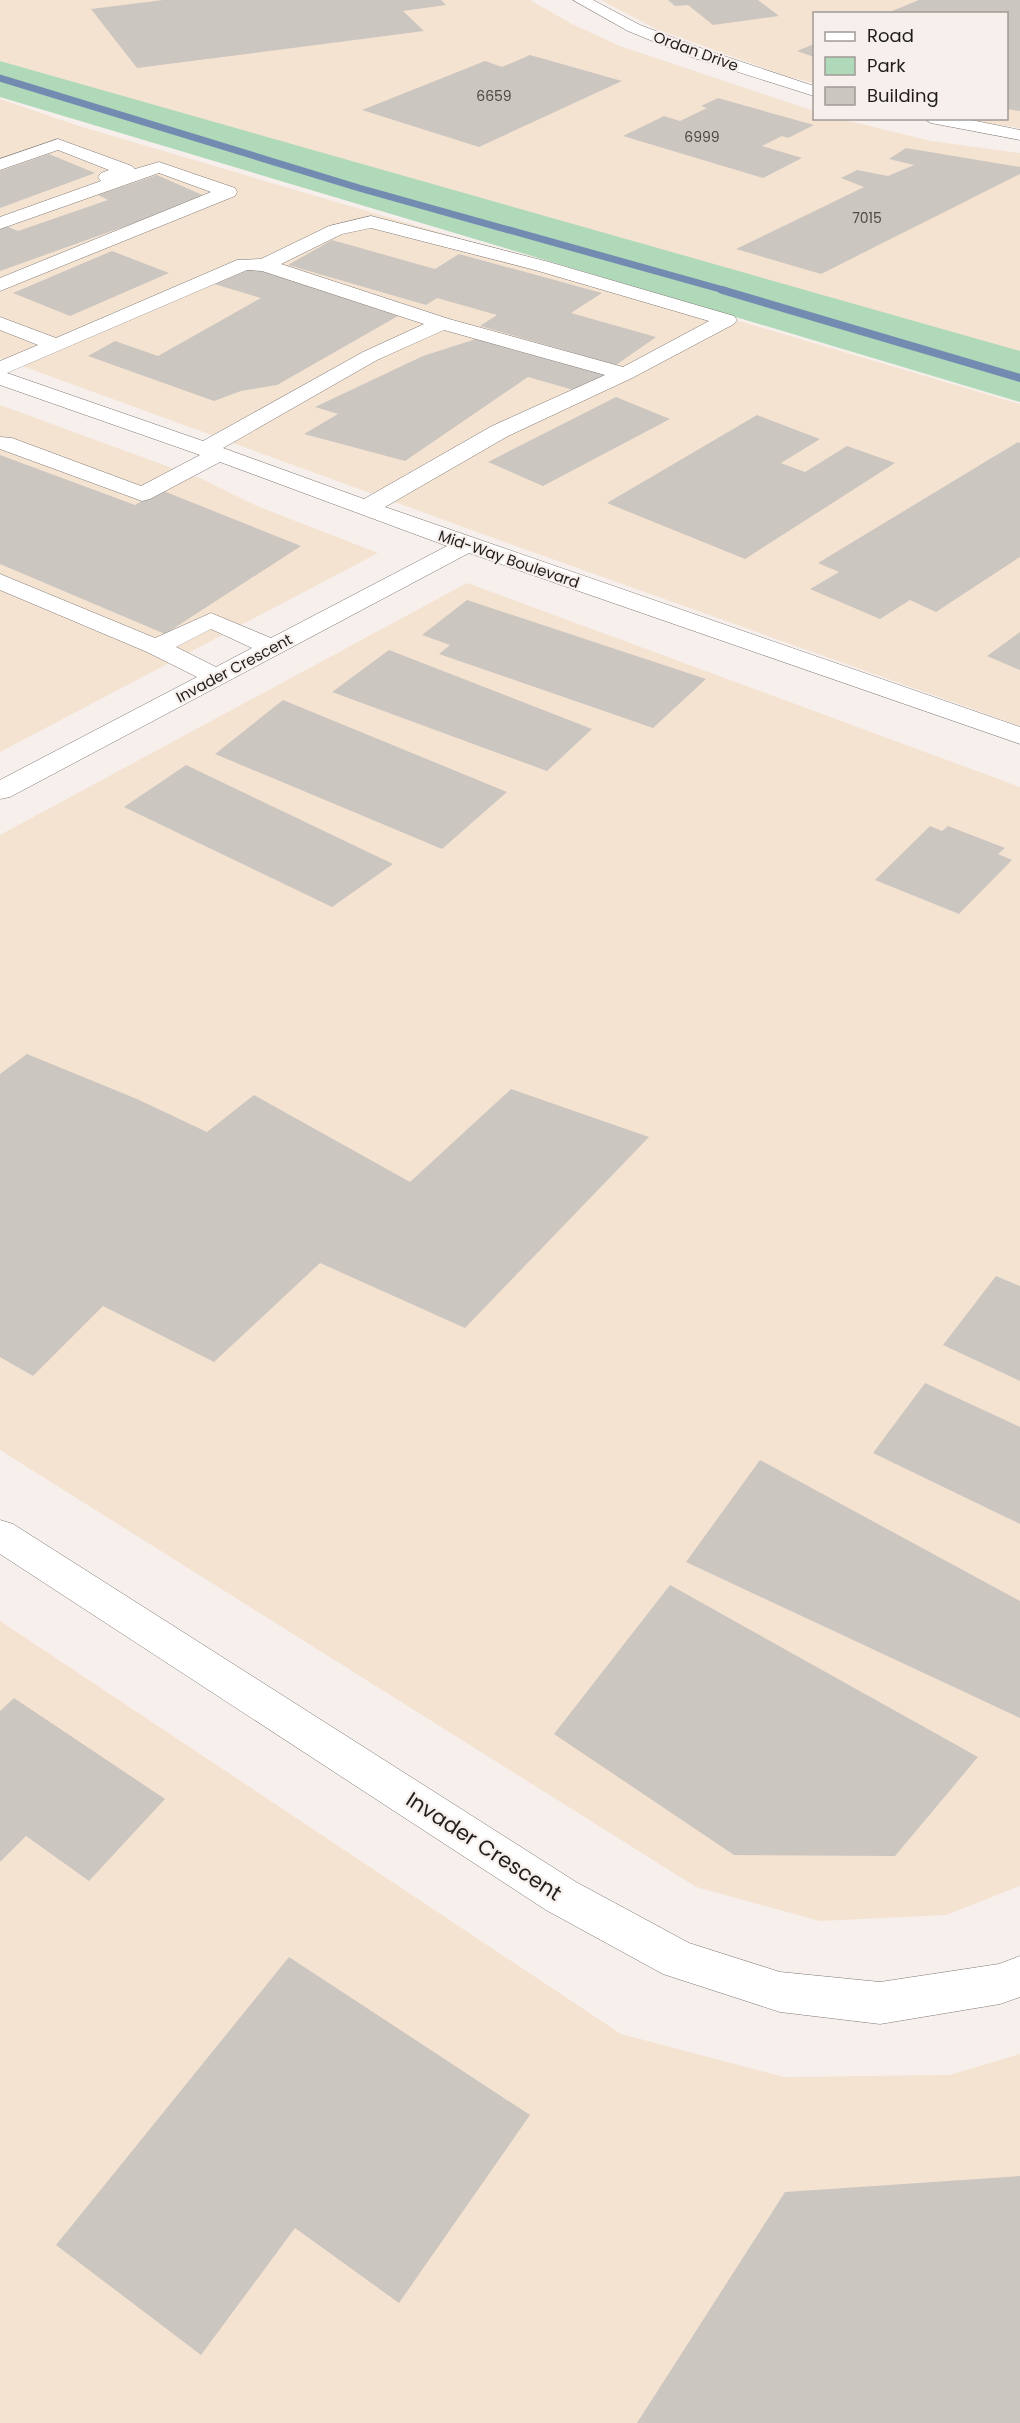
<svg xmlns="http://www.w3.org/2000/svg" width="1020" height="2423" font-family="Poppins,sans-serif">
<rect width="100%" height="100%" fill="#f6efeb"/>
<path fill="#f5e3d2" d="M0,0h530l42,24 48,22 194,65v7l27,1 90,22 89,12v203l-1020,-295z
M601,0h419v128l-61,-9 47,-1v-104h-192v69l-28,-7 -130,-47z
M0,99l79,27 941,278v322l-521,-186 -499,-182z
M0,405l202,74 55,27 121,47 -378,199z
M467,583l553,204v1099l-74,29 -126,6 -124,-34 -696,-437v-615z
M0,1621l621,413 163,43 166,-2 70,-21v369h-1020z"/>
<path fill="#afd9b9" d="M0,61l1020,290v51l-1020,-305z"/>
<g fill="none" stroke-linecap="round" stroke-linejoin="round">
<path stroke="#738bb0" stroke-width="7" d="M0,78l359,110 368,103"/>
<path stroke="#738bb0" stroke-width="8" d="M722,290l298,88"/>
</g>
<path fill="#ccc6c1" d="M163,0h278l5,5 -43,6 21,20 -287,37 -46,-59z
M668,0h90l21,16 -66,9 -25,-20 -13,1z
M919,0h101v111l-14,-2v-95l-119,-1z
M814,44v13l-17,-6z
M530,55l92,26 -143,66 -117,-37 123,-49 17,6z
M718,98l96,27 -26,13 -6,-2 -20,10 40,12 -39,20 -140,-42 41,-20 16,5 27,-13 -6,-2z
M906,148l114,19v7l-199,100 -85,-25 128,-62 -23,-9 16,-8 31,6 26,-11 -25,-6z
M49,154l46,19 -95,35v-37z
M157,175l50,22 -207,74v-45l4,-1 14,6 90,-31 -10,-5z
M332,240l103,29 24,-15 143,39 -31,20 85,24 -40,28 -136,-39 17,-11 -60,-17 -11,7 -138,-40z
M112,251l57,22 -99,43 -57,-23z
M248,266l150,50 -121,69 -36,6 -27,10 -126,-45 27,-15 43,15 103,-58 -47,-14z
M479,338l132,36 -27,19 -56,-16 -123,84 -101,-27 34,-20 -23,-7 108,-51z
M616,397l54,22 -127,67 -55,-24z
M757,415l63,24 -39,24 24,9 42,-26 48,17 -150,96 -138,-56z
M1018,442l2,1v114l-84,55 -26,-12 -30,19 -70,-30 29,-17 -21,-9z
M0,455l135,50 26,-15 140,56 -136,88 -165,-70z
M467,600l239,79 -53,49 -214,-74 11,-9 -28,-10z
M1020,632v38l-33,-14z
M389,650l203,79 -45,42 -215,-79z
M283,700l224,92 -65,57 -227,-95z
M186,765l207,99 -61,43 -208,-100z
M930,826l12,5 6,-5 57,22 -7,6 14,6 -53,54 -84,-34z
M27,1054l110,45 70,33 47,-37 156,87 101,-93 138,48 -184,191 -145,-65 -106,99 -111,-56 -70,70 -33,-19v-283z
M996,1276l24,10v95l-77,-36z
M925,1383l95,44v97l-147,-71z
M760,1460l260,141v117l-334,-156z
M670,1585l308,172 -83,99 -161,-1 -180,-121z
M14,1698l151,101 -76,82 -63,-45 -26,26v-151z
M289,1957l241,158 -131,188 -104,-75 -94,127 -145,-110z
M1020,2176v247h-383l148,-231z"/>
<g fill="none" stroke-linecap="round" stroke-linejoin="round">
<defs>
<path id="minor" d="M573,0h20l47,25 66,25 108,36v10l-120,-38 -66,-27z
M923,118h38l59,12v10l-89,-17z
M58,139l74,27 3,3 24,-7 76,26 2,4 -2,4 -235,95v-13l211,-86 -52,-19 -159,56v-12l101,-36 -3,-4 3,-4 8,-3 -51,-20 -58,20v-11z
M371,216l178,46 185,54 3,4 -3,4 -102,54 -124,58 -123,71 635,220v17l-551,-191 -459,244 -10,2v-19l197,-103 -50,-25 -147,-62v-16l155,64 56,-25 60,25 176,-92 -227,-84 -70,37 -8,2 -142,-52v-12l12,1 129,48 59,-31 -200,-70v-24l38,-16 -38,-15v-13l56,21 181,-78 24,-1 68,-33zM371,228l164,42 174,51 -86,46 -174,-48 -168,-55 61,-30zM247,270l15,1 162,53 -61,28 -160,89 -196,-68zM444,330l161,45 -113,51 -128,73 -141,-51 154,-88zM211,629l41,19 -36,19 -40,-20z
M0,1520l13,4 563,358 113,61 91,29 100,10 119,-18 21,-8v41l-20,7 -120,20 -100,-12 -117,-38 -117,-64 -546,-356z"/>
</defs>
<use href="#minor" stroke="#7f7975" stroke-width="1"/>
<use href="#minor" fill="#fff" fill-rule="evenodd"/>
</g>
<g text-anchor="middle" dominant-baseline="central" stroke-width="4.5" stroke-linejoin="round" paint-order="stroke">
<g font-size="14" fill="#4b4845">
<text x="494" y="96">6659</text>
<text x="702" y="137">6999</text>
<text x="867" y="218">7015</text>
</g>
<g font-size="15" fill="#201e1c" stroke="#f6efeb">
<text transform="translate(696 51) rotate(20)">Ordan Drive</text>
<text transform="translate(509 559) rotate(19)">Mid-Way Boulevard</text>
<text transform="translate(234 668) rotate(-28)">Invader Crescent</text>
</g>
<g font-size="21" fill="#201e1c" stroke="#f6efeb">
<text transform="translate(484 1846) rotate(33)">Invader Crescent</text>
</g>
</g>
<rect x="813" y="12" width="195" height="108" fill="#f6efeb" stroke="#a09b98" stroke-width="1.5"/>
<rect x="825" y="32" width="30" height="9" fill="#ffffff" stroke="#a09b98" stroke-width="1.5"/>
<text x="867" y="42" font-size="18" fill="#201e1c">Road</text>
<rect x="825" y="57" width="30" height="18" fill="#afd9b9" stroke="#a09b98" stroke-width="1.5"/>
<text x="867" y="72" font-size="18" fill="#201e1c">Park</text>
<rect x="825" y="87" width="30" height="18" fill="#ccc6c1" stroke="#a09b98" stroke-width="1.5"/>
<text x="867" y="102" font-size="18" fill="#201e1c">Building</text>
</svg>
